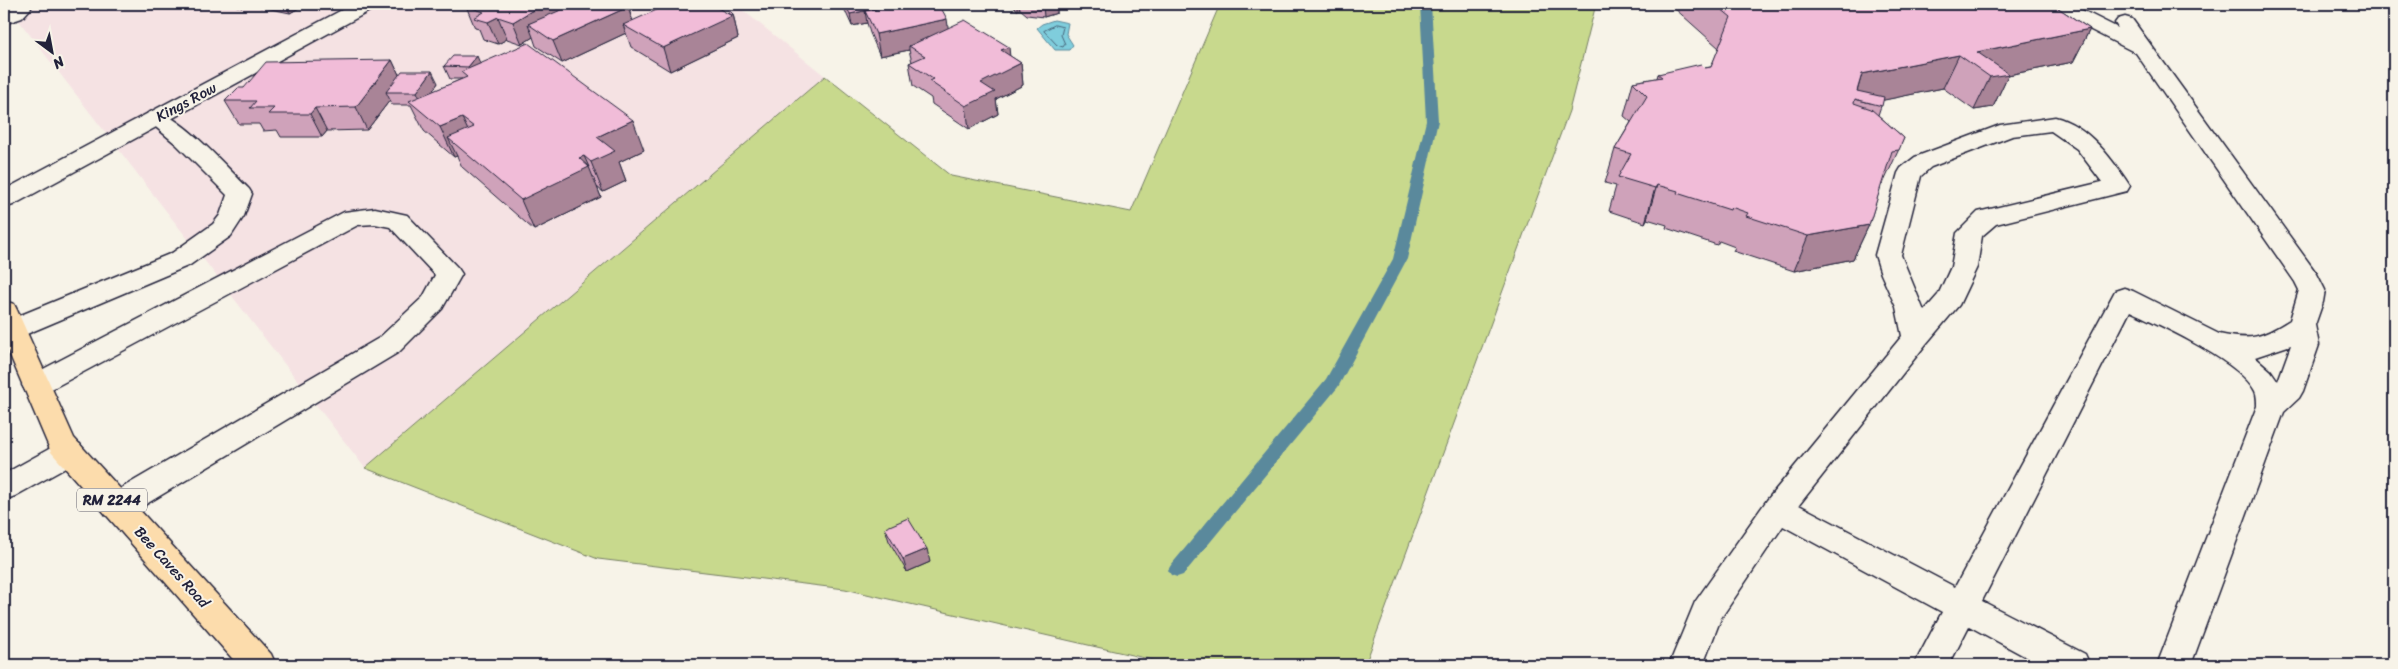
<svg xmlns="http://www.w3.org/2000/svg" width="2398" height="669" font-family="Sriracha,sans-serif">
<rect width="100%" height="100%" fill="#f7f3e8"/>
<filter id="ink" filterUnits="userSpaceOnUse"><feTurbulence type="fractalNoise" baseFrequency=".02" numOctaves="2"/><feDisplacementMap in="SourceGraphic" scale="10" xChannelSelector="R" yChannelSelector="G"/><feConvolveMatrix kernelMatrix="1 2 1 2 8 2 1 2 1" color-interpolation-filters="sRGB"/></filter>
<g filter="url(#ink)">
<path fill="#f5e2e3" d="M6,4h729l90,72 -460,392z"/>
<path fill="#c8d98d" stroke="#757e64" d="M1220,4h376l-27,107 -204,554h-190l-330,-76 -247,-30 -233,-91 460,-392 126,100 180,36z"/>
<path fill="#7fcddc" stroke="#5a899c" d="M1054,20l14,3 -2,11 7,11 -4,5h-14l-18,-22 5,-4z"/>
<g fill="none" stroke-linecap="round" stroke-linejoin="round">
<path stroke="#47667b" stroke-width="1" d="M1055,25l8,2 -2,8 4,9 -2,3 -6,-2 -13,-14z"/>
<path fill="#5a899c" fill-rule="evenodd" d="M1420,4h11l7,117 -31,138 -69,128 -155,188 -6,2 -6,-2 -3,-5 3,-5 155,-186 67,-120 33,-138z"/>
<defs>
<path id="service" d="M8,4h20l3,4 -9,10 -18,6v-13l6,-4z
M2045,4h25l48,24 -3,-5 3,-4 7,-2 7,2 185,255 8,16 -2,12 -8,23 4,20 -16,46 -4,7 -15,14 -93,253h-34l100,-259c0,-5 0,-11 -2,-15 -14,-29 -95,-66 -125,-80l-148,290 103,53 5,11h-49l-72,-39 -20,39h-35l28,-53 -159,-86 -62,92 -18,47h-34l26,-63 72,-102 135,-164 -6,-29 -15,-33 -6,-19 23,-82 3,-5 14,-11 85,-32 55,-8c33,8 57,42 75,69l-3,5 -131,33 -14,12 -5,31 -18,38 -33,39 -127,161 156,82 160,-296 9,-3 9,3 86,43c32,7 43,4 71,-14l9,-30 -4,-8 -159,-229 -88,-45zM2051,131l26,18 25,33 -124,30 -21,21 -6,34 -13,28 -14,16 -23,-56 20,-79 10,-9 81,-31zM2291,345l-13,36 -7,-10 -16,-14z
M156,111c28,7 71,57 93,78l3,5 -8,22 -13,20 -41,29 -168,71 -10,2 -8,-2v-14l168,-69 41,-29 7,-9 7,-20 -51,-51 -31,-26 3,-5z
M375,208l32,7 51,53 4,6 -20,35 -43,43 -271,163 -11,3 -11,-3 -5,-9 5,-9 273,-159 44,-41 12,-22 -45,-48 -15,-3 -17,1 -312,167 -10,3 -10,-3 -4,-7 4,-7 318,-166z
M69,441l11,3 4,8 -4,8 -65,36 -11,4v-26l54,-30z"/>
<path id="minor" d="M353,4h25l-3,4 -362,197 -9,3v-18z"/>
<path id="primary" d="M4,301l10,3 3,6 57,128 197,216 5,11h-38l-187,-213 -47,-111z"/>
</defs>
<use href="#service" stroke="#22223b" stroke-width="3"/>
<use href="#minor" stroke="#22223b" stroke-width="3"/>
<use href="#primary" stroke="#22223b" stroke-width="3"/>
<use href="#service" fill="#f7f3e8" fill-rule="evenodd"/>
<use href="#minor" fill="#f7f3e8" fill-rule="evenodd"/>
<use href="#primary" fill="#fcdcac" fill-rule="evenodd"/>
</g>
<path fill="#cfa2ba" stroke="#22223b" d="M229,4h17l-4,3z
M247,4h59l-16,9z
M842,4h44l1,3 61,21 62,28 11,7 2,22 -27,14 2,15 -29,15 -37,-25 -1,-6 -18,-12 -4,-23 3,-1 -3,-12 -29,6 -10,-23 -3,-10 -15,3z
M1010,4h47v9l-13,4 -17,-2 -7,-6 -3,1z
M1674,4h378l38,25 -17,33 -65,13 -15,32 -19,3 -31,-22 -60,12 -5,15 26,23 -21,46 -2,1 -12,40 -16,34 -59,12 -61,-20 2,-4 -16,-6 -2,4 -51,-17 1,-3 -20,-6 -2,4 -36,-12 7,-25 -11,-3 10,-34 16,-27 -7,-6 9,-34 24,-4 1,-4 53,-7 8,-19 -46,-41z
M466,6l162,1 5,14 94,-8 6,1 5,24 -68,33 -39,-24 -5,-14 -64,30 -26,-17 -3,-9 -11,7 -15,-5 -9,5 -15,-5 -4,-10 -4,-1z
M392,60l7,15 39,8 -6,9 30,-13h-12l-6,-13 36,-2 164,86 -25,12 7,19 -23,11 -6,-5 4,10 -67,33 -72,-63 -5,-11 -3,1 -30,-26 -13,-26h-19l-2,-5 -23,30 -40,1 -5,6h-41l-4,-7 -14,1 -4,-7h-20l-14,-23 19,-13z
M885,528l45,34 -23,10 -18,-31z"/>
<path fill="#a98497" stroke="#22223b" d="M240,4h6l-4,3z
M285,4h21l-16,9z
M543,4h43l-58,20 5,13 -11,7 -9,-22z
M1017,4h2l1,5 -3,1z
M1048,4h9v9l-13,4 -1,-12z
M887,6l-22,5 2,12 -15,3 -2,-12z
M628,7l7,22 -12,-4 3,8 -64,30 -9,-22z
M733,14l5,24 -68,33 -7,-23z
M498,17l9,22 -9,5 -10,-22z
M947,19l3,22 -41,5v4l-29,6 -4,-22z
M2090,29l-17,33 -65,13 -15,32 -19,3 16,-33 -13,-25z
M1009,47l2,21 10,-5 2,22 -27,14 2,15 -29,15 -3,-23 35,-56z
M1959,55l-16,33 -73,15 -15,-4 7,-25z
M477,56l5,12 -9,11 -5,-12z
M392,60l11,23 -17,9 4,8 -23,30 -11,-23z
M432,71l6,12 -15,21 -6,-12z
M315,108l12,23 -5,6 -12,-23z
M462,118l14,29 -28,-9 9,18 -3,1 -14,-30z
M633,120l11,30 -25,12 7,19 -23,11 -12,-30 6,-25z
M584,156l5,11 12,30 -67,33 -13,-30 58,-42z
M1657,185l-10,34 -2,4 10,-35z
M1869,225l-16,34 -59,12 14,-35z
M927,549l3,13 -23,10 -4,-13z"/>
<path fill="#f1bcd8" stroke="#22223b" d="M470,4h73l-30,18 -15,-5 -10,5 -14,-4 10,-6 -18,-6z
M575,4h48l5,3 -75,34 -25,-17z
M670,4h41l21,12 -69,32 -40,-23z
M845,4h41l1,2 -37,8z
M901,4h38l8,15 -71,15 -11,-23z
M1030,4h18l-5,1z
M1715,4h337l38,25 -113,23 32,22 -19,3 -31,-22 -97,19 -5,17 27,6 -2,9 -27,-7 -1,4 17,6 33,29 -5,12 -7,1 -23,74 -61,11 -62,-20 2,-3 -17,-6 -1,3 -53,-17 1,-2 -21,-6 -2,3 -37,-11 13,-23 -16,-5 32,-53 -14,-14 29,-5 -4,-3 43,-10 4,4 6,-1 20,-50z
M730,11l3,3 -2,1 -4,-2z
M965,20l44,27 -8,3 20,13 -40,20 14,9 -29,14 -37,-25 4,-2 -24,-16 16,-7 -16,-10z
M528,43l105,77 -36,17 18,14 -24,11 -7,-6 -5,2 10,9 -68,33 -73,-62 26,-11 -12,-9 -22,9 -31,-26 58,-24 -6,-5z
M453,56h24l-9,11 -24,-1z
M392,60l-36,47 -41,1 -5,6h-42l6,-6h-24l6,-7h-31l13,-13h6l22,-26z
M402,71h30l-15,21h-31z
M908,518l19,31 -24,10 -18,-31z"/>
</g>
<g text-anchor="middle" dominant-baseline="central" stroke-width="4" stroke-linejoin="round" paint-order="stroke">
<rect fill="#f7f3e8" stroke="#62616f" stroke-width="1" x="77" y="488.5" width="70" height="23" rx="4"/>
<g font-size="14" font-weight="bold" fill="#22223b">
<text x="112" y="500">RM 2244</text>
</g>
<g font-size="15" fill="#22223b" stroke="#f7f3e8">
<text transform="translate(186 102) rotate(-28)">Kings Row</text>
<text transform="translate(172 567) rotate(48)">Bee Caves Road</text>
</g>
</g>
<rect width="2398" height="669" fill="none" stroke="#f7f3e8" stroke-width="20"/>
<rect x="10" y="10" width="2378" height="649" fill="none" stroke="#22223b" stroke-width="2" filter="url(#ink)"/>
<g transform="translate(52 52) rotate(148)" stroke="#f7f3e8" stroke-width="4" paint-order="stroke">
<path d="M0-4L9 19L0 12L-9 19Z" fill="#22223b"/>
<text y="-8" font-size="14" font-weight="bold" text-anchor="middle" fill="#22223b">N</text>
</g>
</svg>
